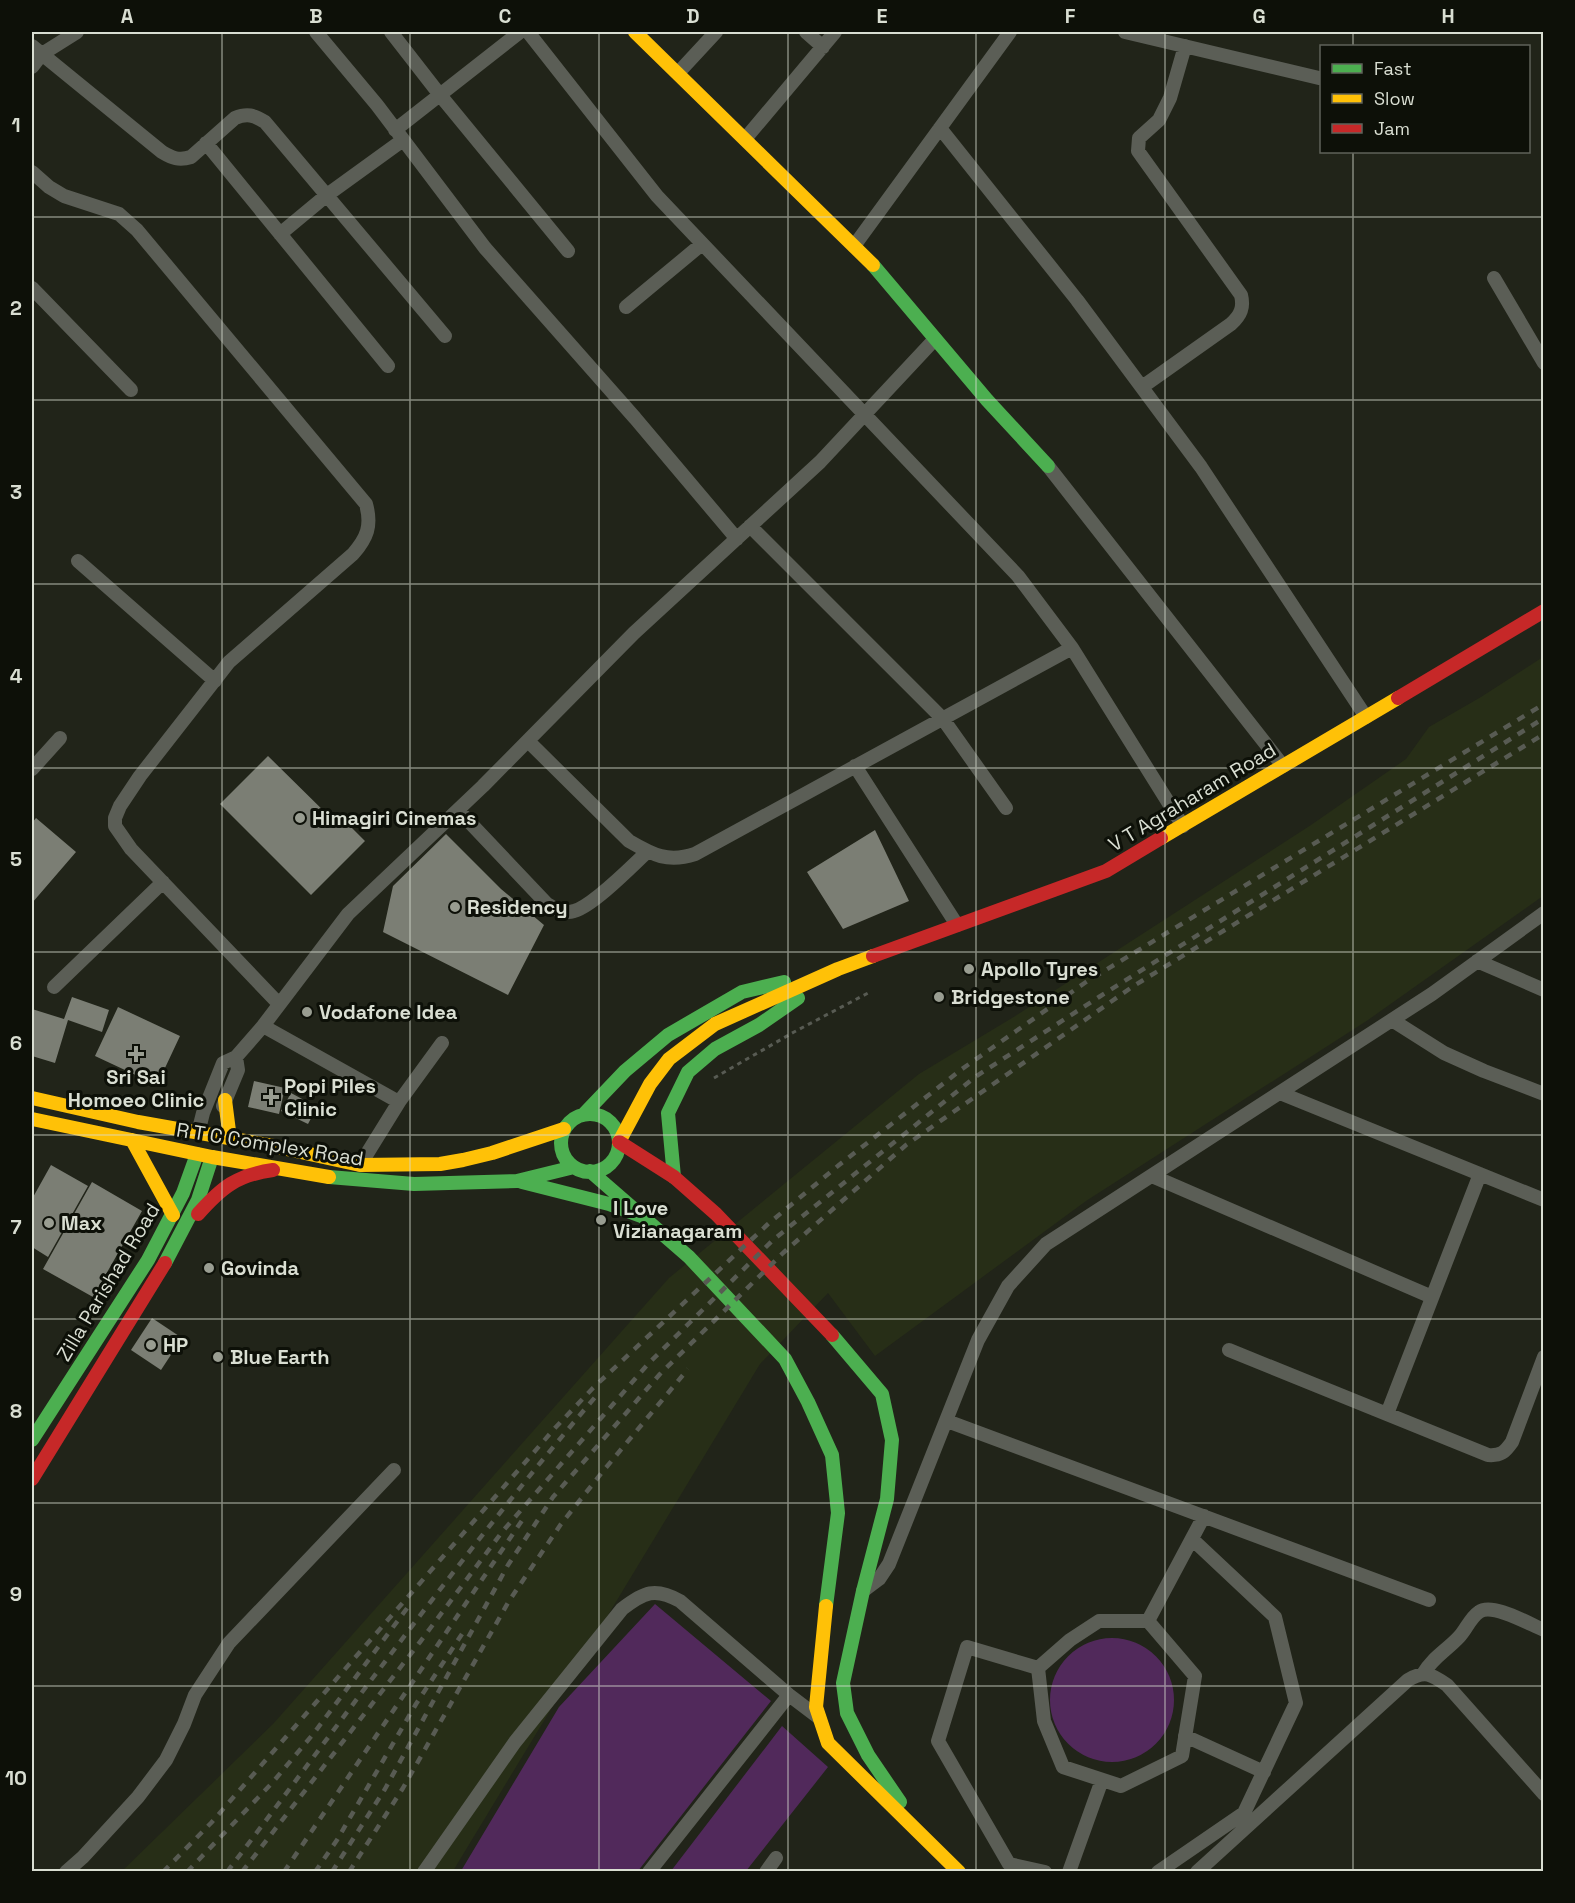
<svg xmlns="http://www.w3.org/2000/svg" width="1575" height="1903" font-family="'Space Grotesk',sans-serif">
<rect width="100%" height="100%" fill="#212419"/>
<path fill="#272e17" d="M1543,657v239l-175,124 -282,181 -211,155 -47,-63 -68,71 -307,507 -332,1 152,-148 396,-446 250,-204 93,-56 299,-193 95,-66 23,-32 52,-30z"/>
<path fill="#51295b" d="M655,1604l116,97 -133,170h-177l98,-164z
M1050 1700a62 62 0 1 1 124 0a62 62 0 1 1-124 0Z
M782,1726l46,41 -82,104h-75z"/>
<path fill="#7b7e74" d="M268,756l69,68 13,2 15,15 -54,54 -91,-91z
M36,818l40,34 -44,51v-80z
M875,830l34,71 -66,28 -36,-57z
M446,834l55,55 43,36 -36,70 -125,-63 10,-46z
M72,997l37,13 -7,22 -34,-12 -13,43 -23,-7v-47l32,10z
M118,1007l62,29 -23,49 -62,-29z
M254,1081l31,7 -6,26 -31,-7z
M291,1093l26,14 -9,17 -27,-13z
M51,1165l37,21 -40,71 -16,-10v-48z
M92,1182l50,29 -49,86 -50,-28z
M152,1318l30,20 -21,32 -30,-20z"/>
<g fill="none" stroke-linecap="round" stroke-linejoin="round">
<path stroke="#585b53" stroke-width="3" stroke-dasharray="4.5 4.5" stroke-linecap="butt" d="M714,1078l80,-46 76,-40"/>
<path stroke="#5b5e56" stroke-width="14" d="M316,32l61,73 108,143 150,170 102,121
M391,32l49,63 128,156
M528,32l129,164 361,380 54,72 111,178
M806,32l17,15
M1125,32l194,46
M32,46l130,106c10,6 17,9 29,5l44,-39c12,-5 19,-3 30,4l180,214
M32,67l10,-13 35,-22
M678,73l38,-41
M940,128l137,172 124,167 165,250
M395,130l125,-98
M745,139l90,-107
M206,143l182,223
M32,172l17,15 15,9 55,18 18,16 229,274c6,22 1,34 -13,50l-124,108 -89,114 -20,30 -5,12v8l16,23 148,155
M280,234l47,-39 76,-55
M854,246l156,-214
M1494,278l50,85
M32,288l99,102
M626,307l76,-63
M1142,387l89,-63c10,-9 13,-17 10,-29l-103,-144 1,-13 20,-18 11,-22 15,-52
M1048,466l235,300
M750,526l193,193 63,89
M78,561l137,120
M528,741l101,100c24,14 39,22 66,13l377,-206
M855,766l102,159
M32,769l28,-31
M458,810l89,94c8,5 17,10 27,7 19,-5 57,-44 73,-59
M1477,961l67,29
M54,987l109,-105
M1392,1020l52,33 40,18 60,23
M263,1026l136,76
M1280,1093l264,107
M223,1106l15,-36 -2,-13
M198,1133l5,-20 20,-50 13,-6 27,-31 85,-112 135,-128 151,-153 186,-171 115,-123
M360,1165l39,-63 43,-59
M1152,1176l280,121
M1229,1350l259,105c13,1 17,-3 24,-13l32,-85
M1387,1414l93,-240
M947,1421l482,179
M863,1591l16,-12 10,-15 89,-224 30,-54 38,-42 386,-250 112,-81
M1148,1621h-49l-29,19 -32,28 6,53 19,46 58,19 61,-30 13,-80 -47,-55 56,-105
M1038,1668l-71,-21 -29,94 71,123 36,8
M1423,1674c9,-16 24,-24 36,-37 7,-7 11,-19 20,-25 13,-10 50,12 65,18
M1185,1736l79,36
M66,1872l17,-15 55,-60 28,-37 18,-36 11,-29 34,-52 165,-173
M424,1872l91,-130 107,-133c22,-17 33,-22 58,-8l109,94 29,22
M649,1872l140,-177
M766,1872l10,-14
M1069,1872l33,-92
M1158,1872l86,-59 52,-110 -21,-86 -83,-78
M1197,1872l211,-192c17,-10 23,-6 39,5l97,109"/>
<path stroke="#4caf50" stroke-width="14" d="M873,265l114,135 61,66
M584,1114l41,-43 43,-36 74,-43 42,-10
M561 1143a29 29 0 1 1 58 0a29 29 0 1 1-58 0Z
M590,1171l99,86 96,102 23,43 24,53 6,58 -12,93
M329,1177l85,7 103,-3 57,-14
M674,1177l-6,-64 20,-41 27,-23 44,-24 39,-27
M522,1182l87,22 32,12
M165,1263l33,-63 14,-43
M832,1335l50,59 10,46 -5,59 -24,92 -20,92 4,30 21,42 32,47
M32,1440l116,-180 35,-67 14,-39"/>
<path stroke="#ffc107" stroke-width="14" d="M635,32l238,233
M1161,838l237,-140
M32,1098l106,24 135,24 87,19 80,-1 23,-4 29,-7 72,-24
M225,1100l5,39
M32,1119l180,38 117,20
M132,1140l41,75
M619,1142l31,-58 19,-25 46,-35 123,-55 35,-13
M826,1606l-10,101 12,36 131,129"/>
<path stroke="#c62828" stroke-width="14" d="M1398,698l146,-87
M873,956l233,-85 55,-33
M619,1142l55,35 42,37 116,121
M198,1214c24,-27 39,-39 75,-44
M32,1479l133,-216"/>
<path stroke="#585b53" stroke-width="4.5" stroke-dasharray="8 8" stroke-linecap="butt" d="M163,1872l48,-49 344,-395 38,-40 175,-164 71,-59 123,-96 124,-87 458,-278
M187,1872l86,-90 41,-49 94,-126
M227,1872c122,-161 239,-324 370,-477
M242,1872l178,-230 82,-110 146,-168 125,-124 202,-163 124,-80 445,-279
M284,1872l241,-356
M315,1872l22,-32 79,-136 46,-70
M332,1872l53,-83 123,-224 45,-68 107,-123 123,-121 123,-108 226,-158 412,-253
M349,1872l54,-84 106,-187 52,-77 43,-54 84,-101"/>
</g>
<path fill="none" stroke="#d9ded2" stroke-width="1.5" stroke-opacity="0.55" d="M222,32v1840M410,32v1840M599,32v1840M788,32v1840M976,32v1840M1165,32v1840M1353,32v14M1353,152v1720M32,217h1512M32,400h1512M32,584h1512M32,768h1512M32,952h1512M32,1135h1512M32,1319h1512M32,1503h1512M32,1686h1512"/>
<g fill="#999d91" stroke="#0d1008" stroke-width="2">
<circle cx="300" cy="818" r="6"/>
<circle cx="455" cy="907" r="6"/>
<circle cx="969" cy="969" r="6"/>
<circle cx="939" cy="997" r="6"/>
<circle cx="307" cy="1012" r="6"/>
<path d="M133 1045h6v6h6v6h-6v6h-6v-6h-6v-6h6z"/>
<path d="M268 1088h6v6h6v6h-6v6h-6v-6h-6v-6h6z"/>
<circle cx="601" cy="1220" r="6"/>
<circle cx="49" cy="1223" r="6"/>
<circle cx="209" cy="1268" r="6"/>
<circle cx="151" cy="1345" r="6"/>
<circle cx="218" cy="1357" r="6"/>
</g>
<g text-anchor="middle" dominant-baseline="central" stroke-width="6" stroke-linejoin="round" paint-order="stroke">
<g font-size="20" fill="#d9ded2" stroke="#0d1008">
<text transform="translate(1192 797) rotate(-31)">V T Agraharam Road</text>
<text transform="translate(270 1144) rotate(9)">R T C Complex Road</text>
<text transform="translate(108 1282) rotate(-59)">Zilla Parishad Road</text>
</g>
<g font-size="20" font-weight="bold" fill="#d9ded2" stroke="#0d1008" text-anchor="start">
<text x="312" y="818">Himagiri Cinemas</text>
<text x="467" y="907">Residency</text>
<text x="981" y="969">Apollo Tyres</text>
<text x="951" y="997">Bridgestone</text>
<text x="319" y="1012">Vodafone Idea</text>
<text x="136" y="1077" text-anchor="middle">Sri Sai<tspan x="136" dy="23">Homoeo Clinic</tspan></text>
<text x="284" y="1086">Popi Piles<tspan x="284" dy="23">Clinic</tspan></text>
<text x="613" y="1208">I Love<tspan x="613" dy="23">Vizianagaram</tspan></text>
<text x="61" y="1223">Max</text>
<text x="221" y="1268">Govinda</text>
<text x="163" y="1345">HP</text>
<text x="230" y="1357">Blue Earth</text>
</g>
</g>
<rect width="1575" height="1903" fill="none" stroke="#0d1008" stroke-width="66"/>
<rect x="1320" y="45" width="210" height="108" fill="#0d1008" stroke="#5f6259" stroke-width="1.5"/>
<rect x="1332" y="64" width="30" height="9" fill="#4caf50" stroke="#5f6259" stroke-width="1.5"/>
<text x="1374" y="75" font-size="18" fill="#d9ded2">Fast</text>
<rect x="1332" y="94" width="30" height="9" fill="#ffc107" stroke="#5f6259" stroke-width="1.5"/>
<text x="1374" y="105" font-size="18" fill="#d9ded2">Slow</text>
<rect x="1332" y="124" width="30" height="9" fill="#c62828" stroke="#5f6259" stroke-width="1.5"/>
<text x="1374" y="135" font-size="18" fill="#d9ded2">Jam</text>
<rect x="33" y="33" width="1509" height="1837" fill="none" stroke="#d9ded2" stroke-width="2"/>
<g font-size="20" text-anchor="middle" font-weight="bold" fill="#d9ded2">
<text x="127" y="23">A</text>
<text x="316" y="23">B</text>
<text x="505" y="23">C</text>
<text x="693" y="23">D</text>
<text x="882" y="23">E</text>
<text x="1070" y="23">F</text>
<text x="1259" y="23">G</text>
<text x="1448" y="23">H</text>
<text x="16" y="132">1</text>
<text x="16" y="315">2</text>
<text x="16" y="499">3</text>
<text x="16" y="683">4</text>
<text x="16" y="866">5</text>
<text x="16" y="1050">6</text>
<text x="16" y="1234">7</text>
<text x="16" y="1418">8</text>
<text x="16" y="1601">9</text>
<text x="16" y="1785">10</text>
</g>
</svg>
